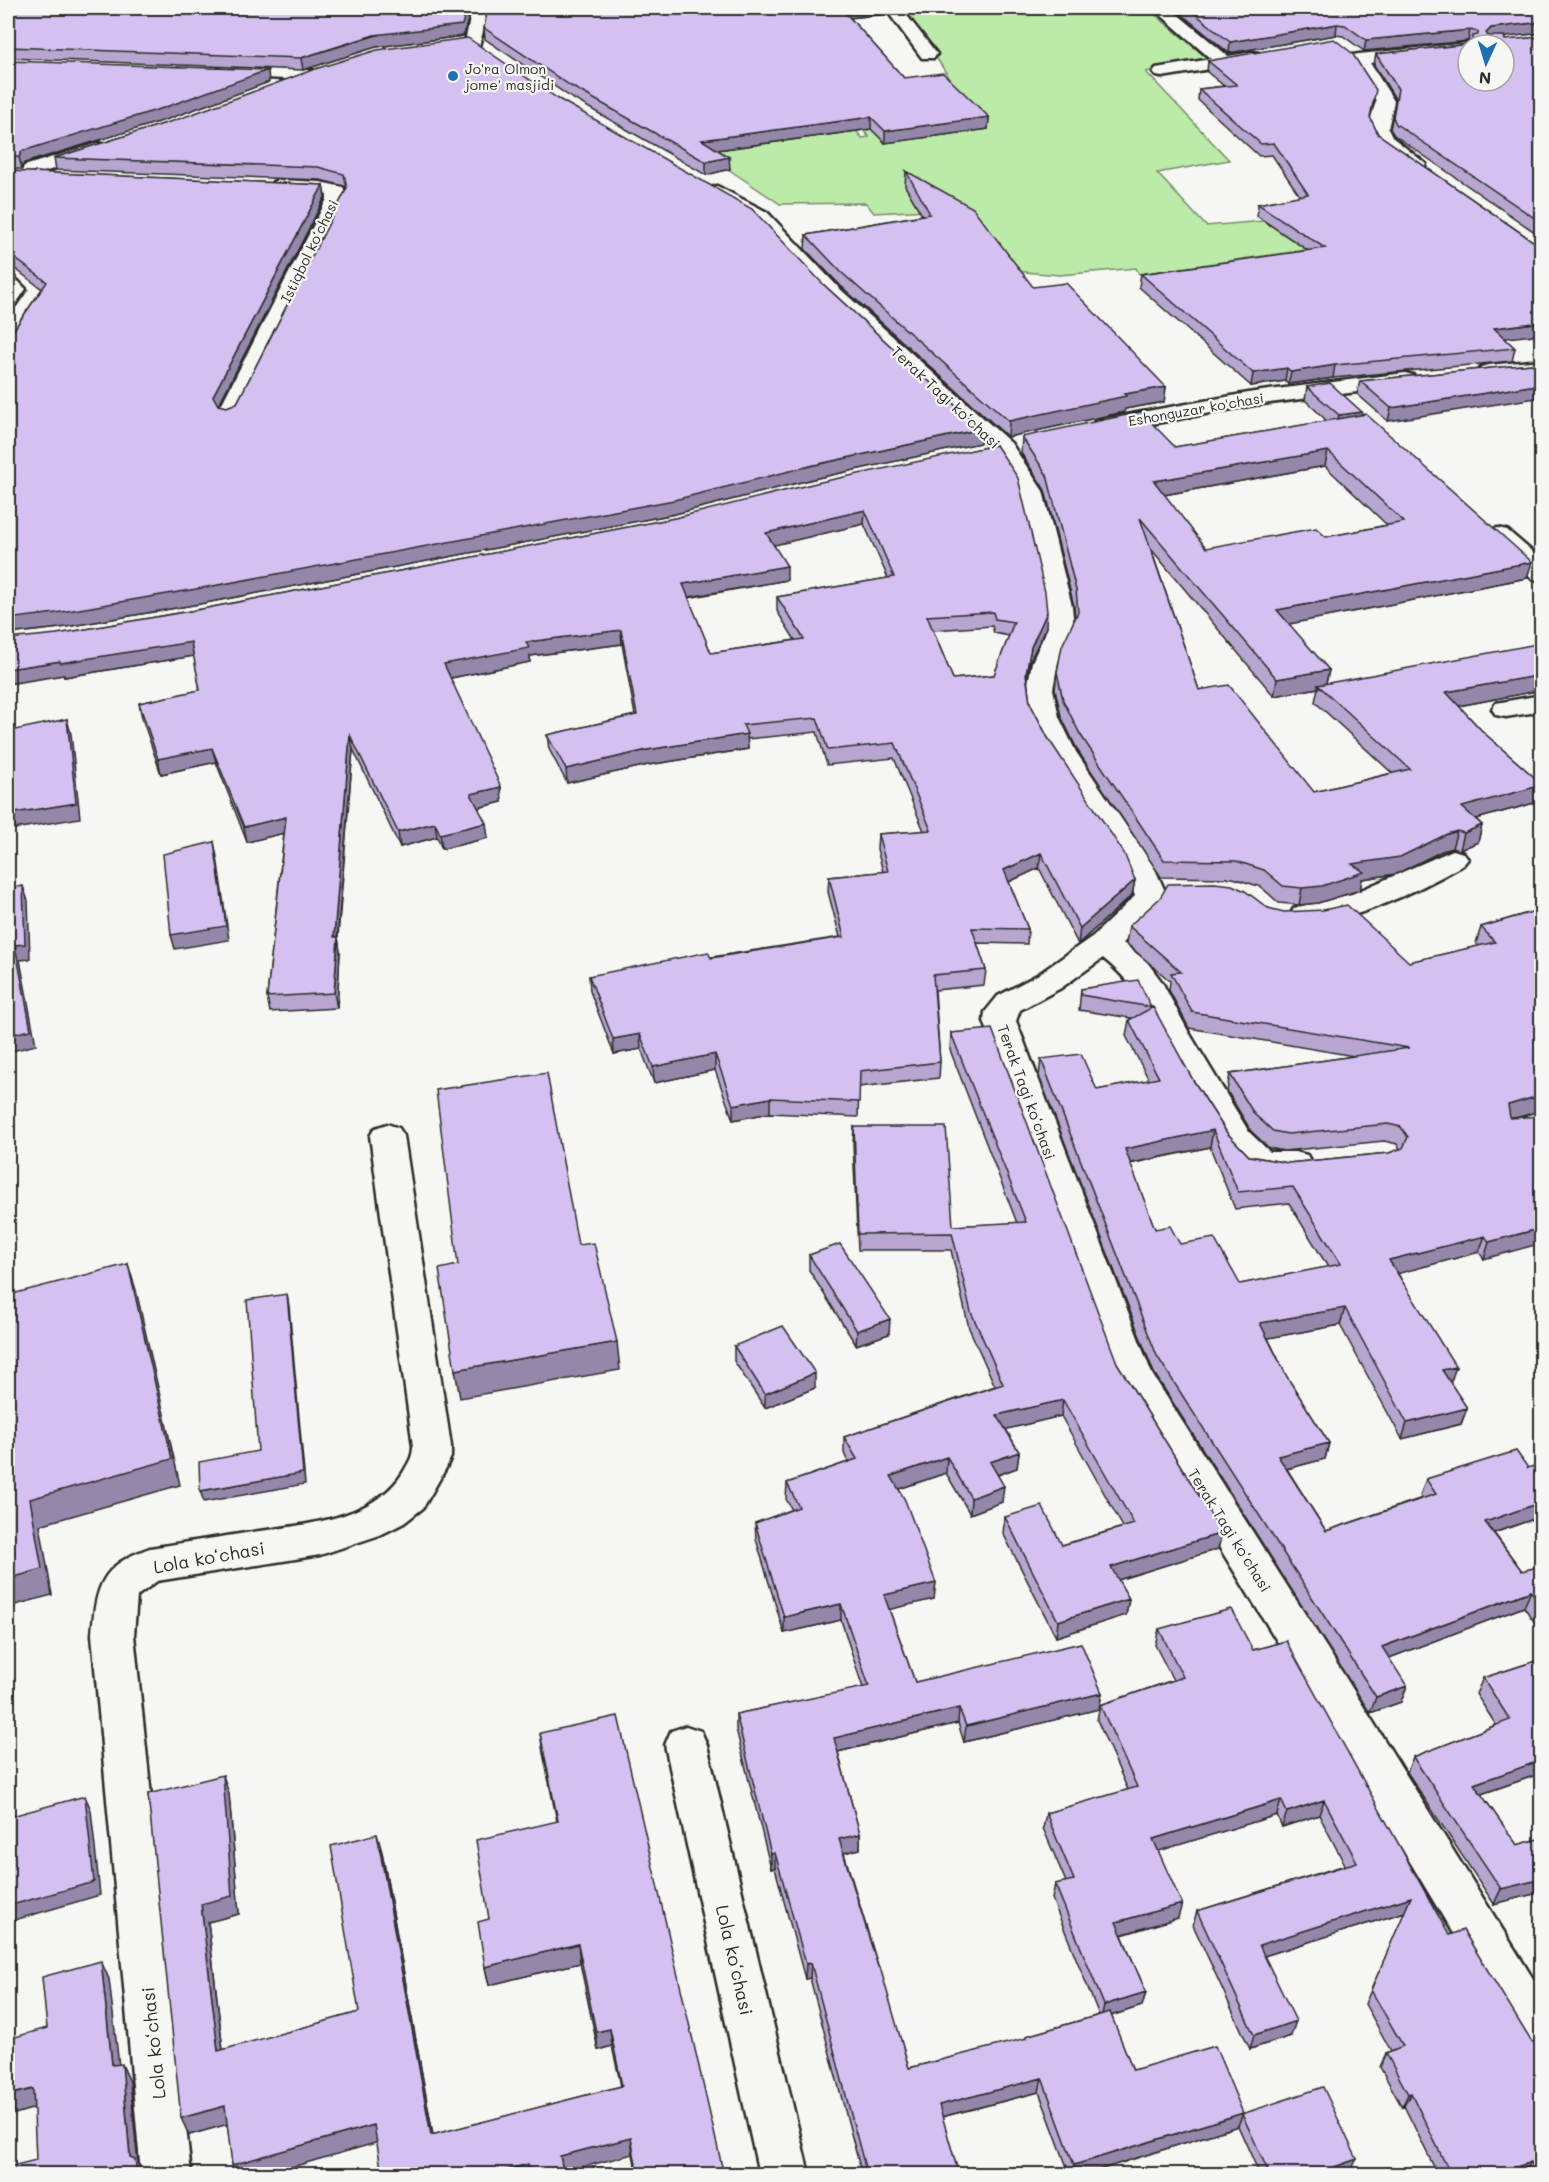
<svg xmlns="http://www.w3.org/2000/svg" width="1549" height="2182" font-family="Mali,sans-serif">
<rect width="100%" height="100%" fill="#f6f6f2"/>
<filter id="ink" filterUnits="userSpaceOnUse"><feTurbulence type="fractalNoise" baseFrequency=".0167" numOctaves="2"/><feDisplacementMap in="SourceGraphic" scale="12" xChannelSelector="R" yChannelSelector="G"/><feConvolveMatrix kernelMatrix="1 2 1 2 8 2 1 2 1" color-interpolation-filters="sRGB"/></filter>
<g filter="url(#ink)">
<path fill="#bceaa9" stroke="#748a6a" stroke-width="1.5" d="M904,8h243l61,51 -62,13 83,88 -72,13 49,53 58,-5 42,29 -167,24 -3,-6 -76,7 -46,-4 -50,-63 -90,5 -8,-10 -86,1 -52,-35 -25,-23 150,-19 9,11 7,-1 -34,-38 117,-17z"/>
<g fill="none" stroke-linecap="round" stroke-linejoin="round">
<defs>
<path id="minor" d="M480,8h20l-13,9 -8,29h-12l-2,-4 6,-28z
M885,8h16l36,46 -3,4h-12z
M1153,8h17l58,48 25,-4 6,1 3,4 -3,4 -97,16 -6,-1 -3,-4 3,-4 55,-9z
M1468,43l6,2h-6v8l-98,10 24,38 -6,28 4,8 34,27 -2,4c-15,4 -53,-23 -54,-39 -1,-8 4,-20 6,-28l-26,-42 3,-4 6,-1z
M225,67l85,3 6,1 3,4 -3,4 -6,1 -91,-4 -3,-4 3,-4z
M98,143l7,2 2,4 -2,4 -97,30v-12z
M280,180l40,2 23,5 4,12 -107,212 -3,5 -8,2 -8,-2 -3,-5 109,-212v-4l-7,-1 -47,-4 -3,-4 3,-4z
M717,186l50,26 72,76 172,155 32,48 29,115 2,21 -16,35 -5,27 6,28 17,35 78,115 10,22 1,7 -9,17 -33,30 24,19 15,20 26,49 61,101 21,20h25l12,3 5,9 -5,9c-18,5 -45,8 -62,-4 -18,-14 -29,-36 -40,-55 -16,-28 -34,-55 -49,-83 -19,-34 -21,-47 -53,-73l-42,30 -41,22 -4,11 136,353 190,298 200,321v67l-17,-6 -213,-356 -196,-319 -132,-358 1,-9 13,-16 41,-22 54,-38 42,-40 -11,-29 -76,-115 -17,-35 -4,-28 5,-27 16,-35 -2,-21 -27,-115 -25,-39 -169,-156 -72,-76 -43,-24 -3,-4 3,-4z
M8,276l7,2 11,11 -11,16 -7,2z
M1542,360v14l-53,5 -8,-2 -3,-5 3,-5 8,-2z
M1405,373l8,2 3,5 -3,5 -159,20 -151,28 -8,-2 -3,-5 3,-5 8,-2 151,-27z
M1498,528l9,2 35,30v21l-9,-2 -44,-39 -3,-5 3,-5z
M1542,695v16l-36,6 -10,-2 -4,-6 4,-6z
M1453,850l10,3 5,6 -5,6c-36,21 -128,68 -169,57l-4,-7 4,-7 58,-14z
M387,1124l12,4 5,8 47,310v11l-5,11 -23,40 -19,15 -24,12 -60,20 -163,26 -20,15 -3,39 57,539h-50l-49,-539c4,-49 9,-70 58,-87 32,-5 64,-10 96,-15 52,-8 128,-11 158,-62 5,-9 9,-14 9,-25l-43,-310 5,-8z
M686,1726l15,5 6,14 102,429h-50l-94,-429 6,-14z"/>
</defs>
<use href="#minor" stroke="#2b2b2b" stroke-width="5"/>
<use href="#minor" fill="#f6f6f2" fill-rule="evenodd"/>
</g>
<path fill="#b6a6d0" stroke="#2b2b2b" stroke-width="1.5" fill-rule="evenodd" d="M8,8l462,4 -7,24 -87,11 -73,23 -295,-12z
M1174,8h368v25l-38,4 1,3 37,-3v200l-148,-102 -4,-6 6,-29 -22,-35 2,-11 94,-10 1,-2 -3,-1 -104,10 -21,-15 -7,-1 -107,18z
M886,14l-36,4 54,60 85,39 -1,12 -103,14 -14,-14 -153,21 12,19 -24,6 -134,-77 -87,-59 -1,-11z
M8,61l261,21 -104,38 -141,43 -2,6h-14z
M1208,61l162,57 8,16 159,110 -32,95 10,9 -3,13 -179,17 -45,6 -3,-3 -34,5 -112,-99 2,-13 168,-23 -52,-35 1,-12 42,-8 -28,-41 -13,1 -61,-56 1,-11 25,-3 -17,-14z
M176,120l648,165 157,144 -1,14 -167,36 -138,35 -470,89 -145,25 -52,6v2v-298l34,-49 -28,-21 -6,7v-104l315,14 2,12 -106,208 8,2 10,-4 109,-213 -1,-4 -25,-6 -264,-10 -2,-12z
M906,171l127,116 133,100 -2,15 -39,7 -1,3 -116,25 -167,-151 -36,-37 1,-14 116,-20 -17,-29z
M1532,364l-144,57 -31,-27 3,-13z
M1307,387l54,28 166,163 -239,46 41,46 -3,14 216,6 -83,16 25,27 58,51v4l-4,14 -62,17 6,6 -4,17 -18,8 -8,-2 -10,3 -46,23 -34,5 -2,11 -42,13 -19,2 -20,-2 -18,-16 -28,-9 -72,-1 -83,-126 -17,-35 -6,-27 2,-17 18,-55 -1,-11 -29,-116 -24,-37 1,-16 153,10 152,-26 -22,-21zM1325,466l62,59 -61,12 -120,11 -42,-53zM1151,549l123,147 44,-8 -3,14 77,71 -78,19 -115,-102z
M996,445l50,182 -16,34 -3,17 3,25 18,35 87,142 -3,15 -54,49 -39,-76 -30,14 19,47 -1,15 -50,-1 9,27 -2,15 -49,5 5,72 -1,16 -80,9 -1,30 -88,-4 -37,7 -18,-50 -61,13 -13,-34 -27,5 -24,-63 -1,-15 251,-39 -12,-45 1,-15 54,-5 -6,-23 1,-15 46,-3 -30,-73 -67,7 -10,-33 -70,7 1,10 -100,16 -81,18 -18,-34 -2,-14 88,-20 -13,-71 -92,12v6l-80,16 52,124 -24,6 10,30 -46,11 -5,-12 -37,10 -47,-98 -15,188 2,15 -3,56 -67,4 -3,-15 17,-164 -37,9 -31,-80 -55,12 -19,-56 -3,-15 61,-13 -6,-34 -130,21v-2l-7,-41 145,-25 473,-91zM864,524l24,54 -111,19v14l18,29 -84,13 -23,-55 99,-18 -14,-35zM992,626l2,7 15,3 -15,39 -41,4 -20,-49z
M1540,592h2v21l-6,-5z
M1268,908l141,54 70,-16 -3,-3 5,-16 61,-18v201l-25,8 25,-2 -58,143 -5,-7 -81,21 52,110 17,25 -6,16 -59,15 -62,-114 -72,13 19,39 42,66 -4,16 -38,10 39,62 96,-33 -2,-2 6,-17 102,-11 14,-4v52l-48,17 28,38 20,-5v67l-18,-26 -135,51 12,44 -31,11 -216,-340 -115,-297 2,-17 56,31 52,-10 -23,-44 3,-16 2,-2 -52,-8 2,-21 70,18v1l42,72 34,53 22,23 39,7 101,-10 11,-4 -3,-5 -13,-3 -100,10 -15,-3 -18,-17 -24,-40 3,-17 124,-18 -165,-28 -20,-38 1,-9 -44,-38 3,-17zM1210,1147l25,62 54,-6 39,64 -88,17 -85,-55 -25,-65z
M951,1033l166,330 105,170 -4,16 -100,31 11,19 -3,16 -70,22 -53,-104 2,-16 57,28 61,-18 -62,-111 -55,13 13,23 -2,16 -19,7 4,27 -32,12 -24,-41 -47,16 35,110 -45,10 26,73 187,11 -3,16 -135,33 -6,-19 -120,29 22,82v15l-16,4 65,215 117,-29v-3l73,-21 -47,-116 3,-15 11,-2 -23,-54 3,-15 82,-23 -31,-70 3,-15 73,-25 -18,-35 4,-16 94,21 33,-9 256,534h-104l-34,-69 -2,1 -22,-40 6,-14 5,-2 -26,-47 40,-92 -141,44 27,80 -41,13 -57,-124 4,-14 148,-46 -26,-50 -37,12 -5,-12 -119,36 20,67 -56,17 24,57 -4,14 -31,10 22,54 110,43 -1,1 109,56 -11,5h-80l-22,-49 -155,49h-13l-31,-83 -97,25 17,58h-97l-52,-197 -5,1 -30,-111 -4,1 -35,-140v-15l127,-26 -22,-68 -57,13 -28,-94 -1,-16 37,-13 -6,-11 1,-16 61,-21 -4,-9v-16l151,-51 -26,-58 -18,-78h-93l-5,-106 1,-17 99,99 64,-3 -67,-173z
M809,1255l80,79 -33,11 -47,-75z
M734,1346l81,42 -50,20 -31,-47z
M1542,1357v11l-3,-3z
M1542,1659v114l-61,21 36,51 25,-7v54l-48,12 -87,-132 6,-15 83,-32 -20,-31 7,-16z
M540,1733l184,442h-87l-4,-21 -257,-12 -112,33h-28l-9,-51 -38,11 -41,-341h81l10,120 -31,8 15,128 136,-38 23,-160 51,283 188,-49 -9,-40 -14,4 -18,-87 -91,22 -4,-18 4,-48 68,-98 -14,-68z"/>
<path fill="#9487a9" stroke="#2b2b2b" stroke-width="1.5" d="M467,8h10l-7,4 -7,24 -87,11 -73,23 -2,-12z
M840,8h47l-1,6 -46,5z
M1542,22v11l-53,6 -3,-6 5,-5z
M1337,24l-1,11 -107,18 1,-11z
M1470,30l-2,11 -104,10 2,-11z
M268,70l1,12 -104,38 -141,43 -2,6 -3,-12 3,-6z
M871,117v12l-169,23v-12z
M989,117l-1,12 -103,14v-12z
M729,157l1,12 -24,6v-13z
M323,185l2,12 -109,213 -3,-14z
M10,255l4,13 -6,7v-16z
M1542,322v12l-51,6 3,-12z
M1335,365l-2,13 -45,6 3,-12z
M1287,368l-2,13 -34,5 2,-13z
M1542,384v13l-154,24 3,-13z
M1166,387l-2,15 -39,7 -1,3 -116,25 1,-16 115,-27z
M1362,412l-3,13 -23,4 3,-14z
M981,429l-1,14 -167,36 -138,35 -470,89 -145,25 -52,6v2v-17l806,-154z
M1328,451l-3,15 -173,31 2,-16z
M865,510l-1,14 -98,23v-14z
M1532,562l-5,16 -253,49 3,-17z
M787,566v14l-104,18v-14z
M1047,612l-1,15 -16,34 -5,28 1,-15 5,-27z
M621,630l1,14 -92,12v6l-84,17 -2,-15 82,-22z
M191,642l3,14 -130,21v-2l-56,9v-15z
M1329,670l-4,17 -7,-2v3l-44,8 3,-17z
M1542,675v15l-100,19 4,-17z
M67,719l4,15 9,84 -72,12v-16z
M747,734l1,15 -100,16 -81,18 -1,-14 81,-19z
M350,735l3,14 -17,203 -2,-15z
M212,748l4,14 -55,12 -3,-15z
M1542,785l-4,17 -80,22 4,-17z
M501,787l1,15 -29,7 -2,-15z
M286,817l3,15 -42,10 -3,-15z
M435,823l2,14 -37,10 -2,-15z
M486,823l2,15 -46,11 -2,-15z
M1482,825l-4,17 -18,8 4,-17z
M1457,831l-5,17 -10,3 -46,23 -34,5 -2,11 -42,13 -19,2 3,-17 50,-24z
M214,842l3,15 12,83 -54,9 -4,-14z
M1041,853l-2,15 -37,17 2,-15z
M1135,880l-3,15 -54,49 2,-16z
M23,886l5,15 2,58 -10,1 16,85 -28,7v-17l7,-90z
M338,937l2,15 -3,56 -3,-15z
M640,1034l1,15 -27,5 -1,-15z
M715,1054v16l-61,13 -1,-16z
M1542,1095v15l-39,12 5,-17z
M770,1098v15l-37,7v-15z
M1213,1130l-3,17 -88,18 3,-16z
M1542,1228v15l-58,16 5,-17z
M1485,1236l-6,16 -94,25 4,-17z
M128,1264l8,26 44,195 -140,40 12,70 -44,12v-28l22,-80z
M287,1294l2,12 16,178 -101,18 -4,-11 103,-18z
M1345,1308l-5,17 -83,15 3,-17z
M890,1319l-1,15 -33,11 1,-14z
M617,1342l3,28 -160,28 -5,-28z
M1456,1367l-6,17 -8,-14z
M815,1373v15l-50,20v-14z
M1063,1400l-2,16 -66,16 2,-17z
M1467,1408l-6,16 -59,15 5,-16z
M1329,1443l-4,16 -51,13 4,-16z
M1019,1452l-2,16 -29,10 2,-16z
M947,1457l-1,16 -56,19 1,-16z
M1004,1486l-2,16 -32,12 1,-16z
M1542,1502v14l-63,22 6,-16z
M1222,1533l-4,16 -110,34 3,-16z
M936,1583l-2,16 -51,12 1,-16z
M1531,1591l-7,16 -148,56 6,-16z
M1129,1599l-3,16 -70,22 2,-16z
M841,1604v16l-57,13v-16z
M1407,1686l-6,16 -31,11 6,-16z
M1102,1693l-3,16 -135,33 2,-16z
M959,1708l-1,15 -125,30 1,-15z
M1542,1760v13l-75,26 7,-15z
M223,1775l6,19 10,120 -31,8 17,146 -7,-17 -17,-147z
M85,1796l6,14 9,85 -92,27v-16z
M1281,1800l-4,15 -128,39 4,-15z
M1324,1800l-5,15 -37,12 5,-15z
M377,1834l5,18 54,300 -5,-17z
M860,1834v15l-21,5v-15z
M775,1853v15l-4,1v-15z
M1542,1879v13l-48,12 7,-15z
M1411,1897l-6,15 -151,47 5,-14z
M1182,1904l-4,14 -65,19 3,-15z
M578,1944l2,19 -91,22 -4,-18z
M101,1961l8,18 12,104 -9,-18z
M811,1963l-1,15 -5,1 1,-15z
M1146,1992l-4,14 -41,13 3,-14z
M1296,2021l-5,15 -41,13 4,-14z
M610,2029l2,17 -14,4 -2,-18z
M122,2064l8,18 8,82 5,11h-6l-7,-18z
M1042,2078l-3,14 -102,26 2,-13z
M33,2089l9,17 -34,10v-21z
M1411,2093l-7,13 -2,1 6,-13z
M225,2106l7,17 -43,12 -8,-17z
M1243,2113l-5,13 -155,49h-11l2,-10z
M374,2125l5,17 -115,33h-28l-4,-10z
M631,2138l2,16 -70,18 -3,-16z
M1357,2159l-6,11 -11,5h-29z
M1531,2162l-8,13h-30z
M528,2164l2,11h-41z"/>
<path fill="#d4c1f2" stroke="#2b2b2b" stroke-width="1.5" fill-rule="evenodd" d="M8,8h459l-5,17 -88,10 -73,23 -293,-11z
M488,8h353l63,70 39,-5 46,44 -104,14 -14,-14 -169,23 27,17 -23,5 -135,-76 -87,-58z
M1188,8h354v14l-51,6 -5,5 2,3h16l1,4 37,-3v186l-146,-99 -3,-7 5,-28 -22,-35 94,-10 3,-8 5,-1v-3l-8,-2 -104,10 -21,-15 -8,-1 -107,18zM1468,45h36v36h-36z
M468,38l89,60 195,111 72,76 157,144 -167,36 -140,35 -472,88 -146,25 -48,6v-281l39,-56 -37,-27 -2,4v-88l315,14 -110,211 5,9 9,2 10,-4 110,-215 -3,-14 -26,-7 -264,-9 122,-38 139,-51 62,-19z
M1334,39l18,14 24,37 -6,27 8,17 159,110 5,1v77l-48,6 21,20 -180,17 -44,7 -4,-4 -34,5 -112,-99 184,-26 -67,-44 50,-10 -34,-51 -13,1 -62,-55 38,-4 -29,-24z
M8,61l260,9 -105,38 -141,43 -3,6h-11z
M906,171l67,37 60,79 33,-4 100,104 -42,7 2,2 -117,25 -168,-149 -35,-37 124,-21z
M1532,364l10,9v11l-151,24 -31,-27z
M1330,383l32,29 -23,3 -32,-28z
M1141,412l34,35 191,-33 166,148 -255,48 52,60 -52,9 -137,-161 59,172 30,-5 85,107 96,-23 -92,-84 224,-42v32l-96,17 38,41 58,51v1l-80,22 20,18 -18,8 -7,-2 -10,3 -47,23 -48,7 12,8 -42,14 -20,2 -19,-2 -19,-16 -28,-9 -72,-1 -84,-126 -17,-34 -6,-28 5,-26 16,-34 -2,-22 -29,-115 -25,-38zM1328,451l76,71 -78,15 -10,-9 -110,20 -52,-67z
M996,445l22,33 27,114 2,20 -16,35 -5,27 4,29 18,35 76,115 11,27 -55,48 -39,-75 -37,17 24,59 -56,-1 14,42 -53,5 7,87 -80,9 -1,31 -89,-4 -37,7 -18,-51 -62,13 -13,-33 -27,5 -24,-63 119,-24 3,6 133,-21 -15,-60 59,-6 -10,-37 53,-4 -36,-87 -67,7 -11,-32 -74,7 4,9 -100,16 -81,19 -19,-34 90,-20 -16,-85 -95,12 3,6 -85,16 57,123 -30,7 15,29 -46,11 -5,-11 -37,9 -48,-97 -16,202h4l-4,56 -67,4 19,-180 -42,10 -32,-79 -54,11 -19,-56 61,-13 -9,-48 -131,21v-2l-52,8v-30l49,-5 145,-25 473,-91 141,-35zM865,510l29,67 -117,20 27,42 -93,14 -28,-69 104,-18 -21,-33zM993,612l2,7 19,3 -20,53 -41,4 -26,-63z
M67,719l9,84 -68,11v-76l4,-1 -2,-6z
M214,842l12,84 -55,9 -8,-81z
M1214,883l18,2 13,6 23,17 16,4 39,-2 24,-5 62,57 86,-20 -14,-15 61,-18v186l-34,10 2,13 32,-2v112l-53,14 -4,-6 -96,24 67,107 -14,3 25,38 -60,15 -62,-115 -85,15 27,54 42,66 -51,13 48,75 110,-37 -10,-15 90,-28 12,17 14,-4v38l-57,20 37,49 20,-5v41l-11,-16 -149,56 25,39 -31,11 -219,-341 -116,-297 40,-5 16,36 62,-12 -30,-58 24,-13 40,73 34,53 22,23 39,7 101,-10 14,-5 5,-11 -7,-10 -13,-3 -100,10 -15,-3 -19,-17 -24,-40 179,-26 -217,-36 -21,-39 10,-1 -52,-46 31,-28 8,-14zM1213,1130l25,62 55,-5 48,77 -101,20 -26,-46 -34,6 -10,-18 -15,3 -30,-80z
M23,886l2,58 -10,1 16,85 -23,5v-146z
M1138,980l13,27 -70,-12v-6z
M992,1029l125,334 105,170 -111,34 18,32 -71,22 -53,-104 37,-11 20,39 72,-21 -71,-124 -66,15 22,37 -29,10 14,24 -33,12 -24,-41 -56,19 14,24 31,83 -52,12 31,87 166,-39 21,50 -136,33 -7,-18 -125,30 26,96 -21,5 39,128h2l29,101 118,-30 -1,-2 84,-24 23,58 82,-24 28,67 -169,52 -32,-87 -103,27 20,70h-92l-56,-212 -5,1 -31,-111 -4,1 -35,-140 133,-28 -28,-82 -57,13 -29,-94 44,-16 -12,-24 70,-24 -13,-22 159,-53 -32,-72 -19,-79 -94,1 -4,-107h92l7,99 73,-4 -75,-189z
M547,1073l31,172 16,-2 23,99 -162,28 -16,-101 19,-4 -22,-175z
M840,1244l50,75 -33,12 -48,-76z
M128,1264l44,195 -142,40 12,70 -34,10v-284z
M287,1294l16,179 -103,18 -1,-29 59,-11 -11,-151z
M783,1326l32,47 -50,21 -31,-48z
M1231,1609l22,41 33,-9 163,294 14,-5 68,111 6,3 5,7v124h-5l-6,-13 -38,13h-42l-40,-82 -3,1 -22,-41 17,-7 -32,-56 40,-93 -152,48 37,76 -42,14 -57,-124 160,-49 -33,-62 -37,12 -6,-12 -128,39 29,65 -66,18 30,70 -42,13 -49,-121 19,-4 -28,-67 91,-26 -37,-82 83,-28 -24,-48z
M1542,1659v101l-68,24 43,61 25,-7v41l-41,10 -88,-132 97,-37 -27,-42z
M618,1716l106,459h-86l-7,-37 -71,18 4,19h-34l-2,-11 -39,11h-107l-8,-50 -142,40 -7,-59 -44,12 -33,-324 75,-19 9,121 -31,8 17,147 141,-39 -28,-166 46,-12 54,301 191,-49 -12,-57 -14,3 -18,-88 -93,23 -7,-45 11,-3 -13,-79 82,-19 -18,-88z
M85,1796l9,86 -86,24v-89z
M101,1961l11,104 10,-1 8,93 5,2 2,16h-129v-8l28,-7 -3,-71 -25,6v-56l39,-11 -5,-51z
M1323,2087l34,72 -46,16h-41l-28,-61z"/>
</g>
<circle fill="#1f6fb2" stroke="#f6f6f2" stroke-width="2" cx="453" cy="76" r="6"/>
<g text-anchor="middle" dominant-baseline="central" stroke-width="4.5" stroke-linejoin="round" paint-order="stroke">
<g font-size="14" fill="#2b2b2b" stroke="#f6f6f2" text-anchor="start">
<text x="465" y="68">Jo'ra Olmon<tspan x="465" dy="16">jome' masjidi</tspan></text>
</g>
<g font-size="14" fill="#2b2b2b" stroke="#f6f6f2">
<text transform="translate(309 251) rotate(-64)">Istiqbol koʻchasi</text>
<text transform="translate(1196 409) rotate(-10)">Eshonguzar ko'chasi</text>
</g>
<g font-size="15" fill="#2b2b2b" stroke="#f6f6f2">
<text transform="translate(946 397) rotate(43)">Terak Tagi koʻchasi</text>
<text transform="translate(1027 1092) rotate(70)">Terak Tagi koʻchasi</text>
<text transform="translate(1230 1530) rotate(58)">Terak Tagi koʻchasi</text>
</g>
<g font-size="18" fill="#2b2b2b" stroke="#f6f6f2">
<text transform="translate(209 1557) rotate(-10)">Lola koʻchasi</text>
<text transform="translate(735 1960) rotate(77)">Lola koʻchasi</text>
<text transform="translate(153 2043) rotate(-96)">Lola koʻchasi</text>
</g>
</g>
<rect width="1549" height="2182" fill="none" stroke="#f6f6f2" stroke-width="30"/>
<rect x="15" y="15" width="1519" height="2152" fill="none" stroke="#2b2b2b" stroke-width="2" filter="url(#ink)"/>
<g transform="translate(1486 63) rotate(184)"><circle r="28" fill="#f6f6f2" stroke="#a5a5a2" stroke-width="1.5"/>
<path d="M0-4.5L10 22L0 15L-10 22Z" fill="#1f6fb2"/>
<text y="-9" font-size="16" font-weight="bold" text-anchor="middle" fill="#2b2b2b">N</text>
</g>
</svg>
